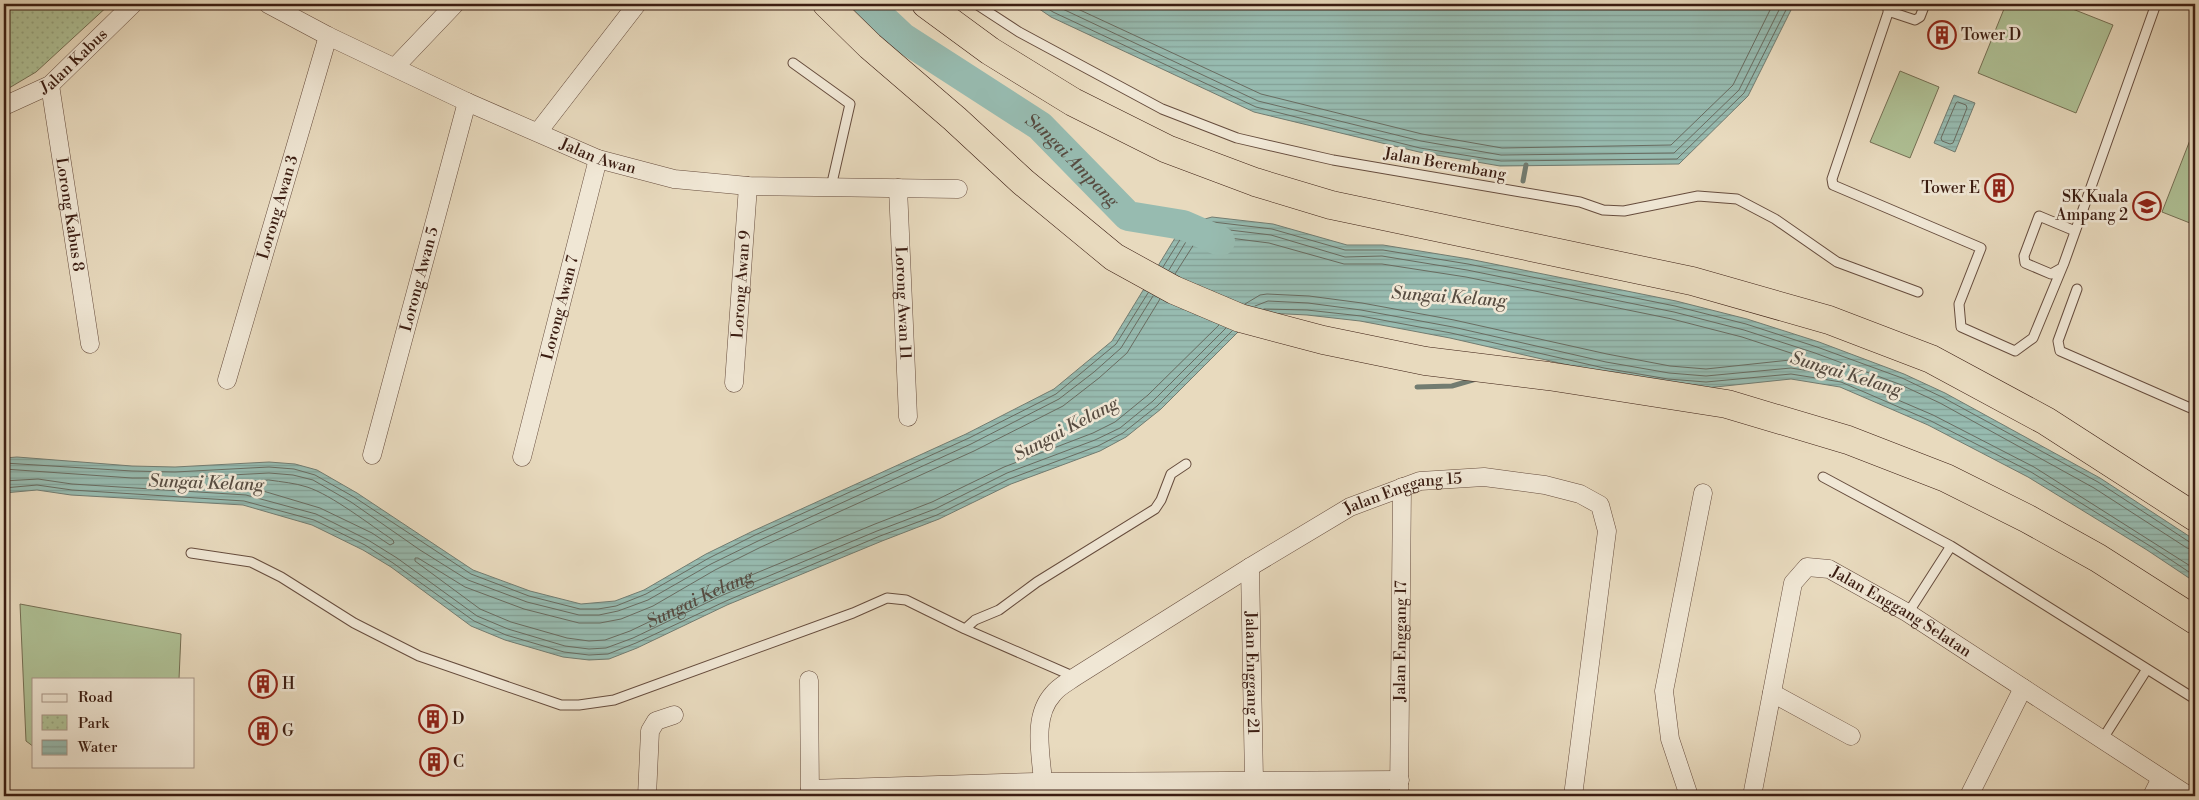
<svg xmlns="http://www.w3.org/2000/svg" width="2199" height="800" font-family="'Libre Bodoni',serif">
<defs>
<pattern id="park-dots" width="8" height="8" patternUnits="userSpaceOnUse" patternTransform="scale(1.25)"><rect width="8" height="8" fill="#afc196"/><path d="M2 2h.1M6 6h.1" fill="none" stroke="#97a580" stroke-width="1.8" stroke-linecap="round"/></pattern>
<pattern id="water-rules" width="6" height="5" patternUnits="userSpaceOnUse" patternTransform="scale(1.25)"><rect width="6" height="5" fill="#97bbb0"/><path d="M0 2.5h6" fill="none" stroke="#83a096"/></pattern>
</defs>
<rect width="100%" height="100%" fill="#e8dabe"/>
<filter id="stains"><feTurbulence type="fractalNoise" baseFrequency=".004" numOctaves="4"/><feColorMatrix values="0 0 0 0 .2 0 0 0 0 .09 0 0 0 0 .02 0 0 0 .5 -.17"/></filter>
<radialGradient id="worn" r=".72"><stop offset=".6" stop-color="#630" stop-opacity="0"/><stop offset="1" stop-color="#630" stop-opacity=".3"/></radialGradient>
<path fill="#afc196" stroke="#756f54" d="M2006,4h54l53,21 -37,88 -98,-40z
M1900,71l39,16 -29,71 -40,-16z
M2192,135l3,2v88l-33,-13z
M20,604l161,30 -2,45h-145v68l-8,-6z"/>
<path fill="url(#park-dots)" stroke="#756f54" d="M4,4h106l-74,68 -32,19z"/>
<path fill="url(#water-rules)" stroke="#727c71" d="M1032,4h762l-46,92 -69,68 -179,2 -81,-14 -165,-40 -203,-95z
M1954,95l21,8 -20,49 -21,-9z
M1212,217l61,7 74,21h36l86,14 207,42 71,18 72,23 85,32 41,19 155,85 95,62v42l-48,-32 -119,-73 -100,-52 -88,-38 -49,-8 -85,9 -103,-15 -153,-35 -90,-17 -53,-6 -40,-2 -21,11 -85,85 -35,28 -26,14 -89,33 -72,35 -57,22 -155,64 -90,43 -28,11 -20,1 -26,-3 -58,-17 -34,-14 -80,-59 -28,-17 -51,-25 -69,-20 -172,-10 -34,-5 -33,3v-35l13,-1 115,9 43,1 94,-5 26,2 22,6 40,23 116,77 57,21 51,13 34,-3 29,-11 62,-36 47,-23 213,-97 88,-45 58,-48 71,-116z"/>
<g fill="none" stroke-linecap="round" stroke-linejoin="round">
<g stroke="#696c61" stroke-width="1">
<path d="M1041,4l12,8 203,95 164,41 81,13 176,-2 67,-66 45,-89"/>
<path d="M1052,4l206,97 163,40 80,14 173,-2 65,-63 43,-86"/>
<path d="M1067,4l194,90 161,40 80,14 169,-3 62,-60 40,-81"/>
<path d="M1958,102l8,3 1,3 -14,35 -3,1 -8,-3 -1,-3 15,-35z"/>
<path d="M1163,267l23,-37 27,-8 59,7 73,21h38l85,14 207,42 71,18 71,23 85,31 40,19 156,85 93,61h4"/>
<path d="M1169,270l21,-35 23,-7 58,7 74,22 37,-1 85,14 207,42 70,18 71,23 84,31 41,19 154,85 93,60 8,2"/>
<path d="M1175,274l21,-33 18,-5 55,7 75,21h38l84,13 206,42 70,18 64,21 2,2 -2,2 -16,-2 -84,9 -36,-3 -63,-12 -153,-34 -92,-17 -53,-7 -42,-2 -7,1 -15,9"/>
<path id="s1" d="M1160,299l-33,54 -28,25 -36,28 -89,45 -213,96 -46,23 -62,36 -32,13 -21,4h-21l-55,-14 -59,-22 -47,-29h-3v3l65,48 31,13 56,16 22,3 16,-1 25,-9 90,-43 155,-64 57,-22 72,-35 89,-34 22,-11 33,-27 71,-70"/>
<path d="M1255,306l13,-5 40,2 53,7 92,17 153,35 63,11 37,3 85,-8 51,8 91,39 101,52 161,102"/>
<path d="M1264,309l43,1 54,6 90,17 153,35 64,11 38,3 85,-8 50,8 90,39 100,51 119,74 45,30"/>
<path d="M4,463l128,8 43,1 94,-5 25,2 21,6 39,22 117,77 58,22 51,13h18l18,-3 30,-12 63,-36 46,-23 214,-97 87,-44 60,-50 32,-51"/>
<path d="M4,469l128,9h43l94,-5 24,2 20,5 38,22 69,48 48,30 59,22 52,13h20l19,-4 30,-11 63,-36 47,-23 213,-97 88,-45 35,-27 27,-24 32,-52"/>
<path d="M269,480c13,2 26,3 38,7 25,8 63,38 86,53l1,3 -4,2 -18,-12 -52,-25 -77,-23 2,-3z"/>
<path d="M4,481l34,-2 34,5 174,11 70,19 52,26 29,18 80,58 31,13 57,17 24,3 17,-1 27,-10 90,-43 154,-64 58,-22 72,-36 88,-33 25,-12 33,-27 73,-73"/>
<path d="M4,488l33,-3 35,5 172,11 70,19 51,25 28,18 81,58 32,14 58,17 25,3 19,-1 28,-11 90,-42 154,-65 57,-21 72,-36 89,-33 25,-13 34,-27 75,-75"/>
</g>
<path stroke="#727c71" stroke-width="5" d="M1523,181l3,-16
M1417,387l35,-1 24,-7"/>
<path stroke="#97bbb0" stroke-width="30" id="s2" d="M867,4l35,33 138,89 88,90 55,9 37,16"/>
<defs>
<path id="lane" d="M976,4l43,28 143,77 75,29 96,22 247,42 23,8 21,1 74,-15 39,3 38,20 62,43 81,30
M1891,4l-59,175 1,6 148,63 -22,56 2,23 54,24 18,-13 31,-75 92,-259
M1888,11l27,9 5,-3 5,-13
M793,63l57,41 -19,83
M2060,269l-9,5 -26,-11 -1,-7 15,-40 36,15
M2077,289l-19,52 2,10 135,59
M1823,477l128,69 244,153
M191,553l60,9 30,15 73,46 65,33 142,49h18l35,-5 239,-87 34,-15 19,2 59,29 110,48
M1908,613l43,-67
M965,629l10,-9 24,-10 38,-28 118,-73 6,-9 10,-26 15,-10
M2102,740l45,-71"/>
<g id="street">
<path id="s3" d="M268,4l60,32 139,66 131,57 76,20 74,7 210,3"/>
<path d="M395,67l60,-63"/>
<path id="s4" d="M50,85l40,259"/>
<path id="s5" d="M4,106l46,-21 83,-81"/>
<path d="M538,132l99,-128"/>
<path id="s6" d="M898,188l10,229"/>
<path id="s7" d="M227,380l101,-344"/>
<path id="s8" d="M734,383l14,-197"/>
<path id="s9" d="M372,455l95,-353"/>
<path id="s10" d="M522,457l76,-298"/>
<path id="s11" d="M1250,567l4,213"/>
<path d="M809,680l1,116"/>
<path d="M1772,693l79,43"/>
<path id="s12" d="M1043,782c-2,-28 -11,-65 10,-88 5,-7 15,-12 22,-17l175,-110 100,-60 70,-26 64,-4 61,8 35,9 20,11 7,26 -34,265"/>
<path d="M810,789l226,-7 364,-2"/>
<path d="M647,796l3,-65 6,-10 18,-6"/>
<path id="s13" d="M1399,796l3,-309"/>
<path d="M1689,796l-19,-57 -6,-48 39,-198"/>
<path id="s14" d="M1754,796l-1,-5 40,-208 14,-16 22,2 79,44 281,183"/>
<path d="M1969,796l54,-108"/>
<path d="M2152,796l9,-18"/>
</g>
<path id="highway" d="M827,4l43,42 85,73 68,63 91,75 60,33 66,28 83,22 102,21 123,15 179,28 121,36 98,38 82,41 70,39 97,62
M926,4l64,47 83,51 94,47 88,33 76,23 361,76 137,39 102,39 115,62 149,96"/>
</defs>
<use href="#lane" stroke="#664c3d" stroke-width="11"/>
<use href="#street" stroke="#664c3d" stroke-width="19"/>
<use href="#highway" stroke="#3b1d12" stroke-width="29"/>
<use href="#lane" stroke="#f0e7d5" stroke-width="9"/>
<use href="#street" stroke="#f0e7d5" stroke-width="18"/>
<use href="#highway" stroke="#e8dabe" stroke-width="28"/>
</g>
<defs>
<symbol id="building-ring" viewBox="-11 -11 22 22"><circle r="9.5" fill="#f0e7d5" stroke="#8f2418" stroke-width="1.5"/><path d="M-4-6H4V6H1V3H-1V6H-4ZM-2.5-4.3h1.7v1.8h-1.7ZM.8-4.3h1.7v1.8H.8ZM-2.5-1h1.7V.8h-1.7ZM.8-1h1.7V.8H.8Z" fill="#8f2418"/></symbol>
<symbol id="school-ring" viewBox="-11 -11 22 22"><circle r="9.5" fill="#f0e7d5" stroke="#8f2418" stroke-width="1.5"/><path d="M0-5L7-2L0 1L-7-2ZM-4 1L0 2.5L4 1V4Q0 6-4 4Z" fill="#8f2418"/></symbol>
</defs>
<g fill-rule="evenodd">
<use href="#building-ring" x="1926" y="19" width="32" height="32"/>
<use href="#building-ring" x="1983" y="172" width="32" height="32"/>
<use href="#school-ring" x="2131" y="190" width="32" height="32"/>
<use href="#building-ring" x="247" y="668" width="32" height="32"/>
<use href="#building-ring" x="417" y="703" width="32" height="32"/>
<use href="#building-ring" x="247" y="715" width="32" height="32"/>
<use href="#building-ring" x="418" y="746" width="32" height="32"/>
</g>
<g text-anchor="middle" dominant-baseline="central" stroke-width="5" stroke-linejoin="round" paint-order="stroke">
<g font-size="16" fill="#3b1d12" stroke="#f0e7d5" text-anchor="start">
<text x="1961" y="35">Tower D</text>
<text x="1980" y="188" text-anchor="end">Tower E</text>
<text x="2128" y="197" text-anchor="end">SK Kuala<tspan x="2128" dy="18">Ampang 2</tspan></text>
<text x="282" y="684">H</text>
<text x="452" y="719">D</text>
<text x="282" y="731">G</text>
<text x="453" y="762">C</text>
</g>
<g font-size="16" fill="#3b1d12" stroke="#f0e7d5">
<text stroke="none"><textPath href="#s5" startOffset="84">Jalan Kabus</textPath></text>
<text stroke="none"><textPath href="#s3" startOffset="364">Jalan Awan</textPath></text>
<text transform="translate(1445 164) rotate(10)">Jalan Berembang</text>
<text stroke="none"><textPath href="#s7" startOffset="180">Lorong Awan 3</textPath></text>
<text stroke="none"><textPath href="#s4" startOffset="131">Lorong Kabus 8</textPath></text>
<text stroke="none"><textPath href="#s9" startOffset="182">Lorong Awan 5</textPath></text>
<text stroke="none"><textPath href="#s8" startOffset="99">Lorong Awan 9</textPath></text>
<text stroke="none"><textPath href="#s6" startOffset="115">Lorong Awan 11</textPath></text>
<text stroke="none"><textPath href="#s10" startOffset="154">Lorong Awan 7</textPath></text>
<text stroke="none"><textPath href="#s12" startOffset="498">Jalan Enggang 15</textPath></text>
<text stroke="none"><textPath href="#s14" startOffset="344">Jalan Enggang Selatan</textPath></text>
<text stroke="none"><textPath href="#s13" startOffset="155">Jalan Enggang 17</textPath></text>
<text stroke="none"><textPath href="#s11" startOffset="106">Jalan Enggang 21</textPath></text>
</g>
<g font-size="18" font-style="italic" fill="#574c41" stroke="#f0e7d5">
<text stroke="none"><textPath href="#s2" startOffset="259">Sungai Ampang</textPath></text>
<text transform="translate(1449 297) rotate(4)">Sungai Kelang</text>
<text transform="translate(1846 374) rotate(17)">Sungai Kelang</text>
<text transform="translate(1066 429) rotate(-28)">Sungai Kelang</text>
<text transform="translate(206 483) rotate(2)">Sungai Kelang</text>
<text stroke="none"><textPath href="#s1" startOffset="1175">Sungai Kelang</textPath></text>
</g>
</g>
<rect width="2199" height="800" fill="none" stroke="#e8dabe" stroke-width="20"/>
<rect x="5" y="5" width="2189" height="790" fill="none" stroke="#3b1d12" stroke-width="2.5"/>
<rect x="10" y="10" width="2179" height="780" fill="none" stroke="#3b1d12"/>
<rect x="32" y="678" width="162" height="90" fill="#f0e7d5" stroke="#a89687"/>
<rect x="42" y="694" width="25" height="8" fill="#f0e7d5" stroke="#a89687"/>
<text x="78" y="702" font-size="15" fill="#3b1d12">Road</text>
<rect x="42" y="715" width="25" height="15" fill="url(#park-dots)" stroke="#a89687"/>
<text x="78" y="728" font-size="15" fill="#3b1d12">Park</text>
<rect x="42" y="740" width="25" height="15" fill="url(#water-rules)" stroke="#a89687"/>
<text x="78" y="752" font-size="15" fill="#3b1d12">Water</text>
<rect width="100%" height="100%" filter="url(#stains)"/>
<rect width="100%" height="100%" fill="url(#worn)"/>
</svg>
